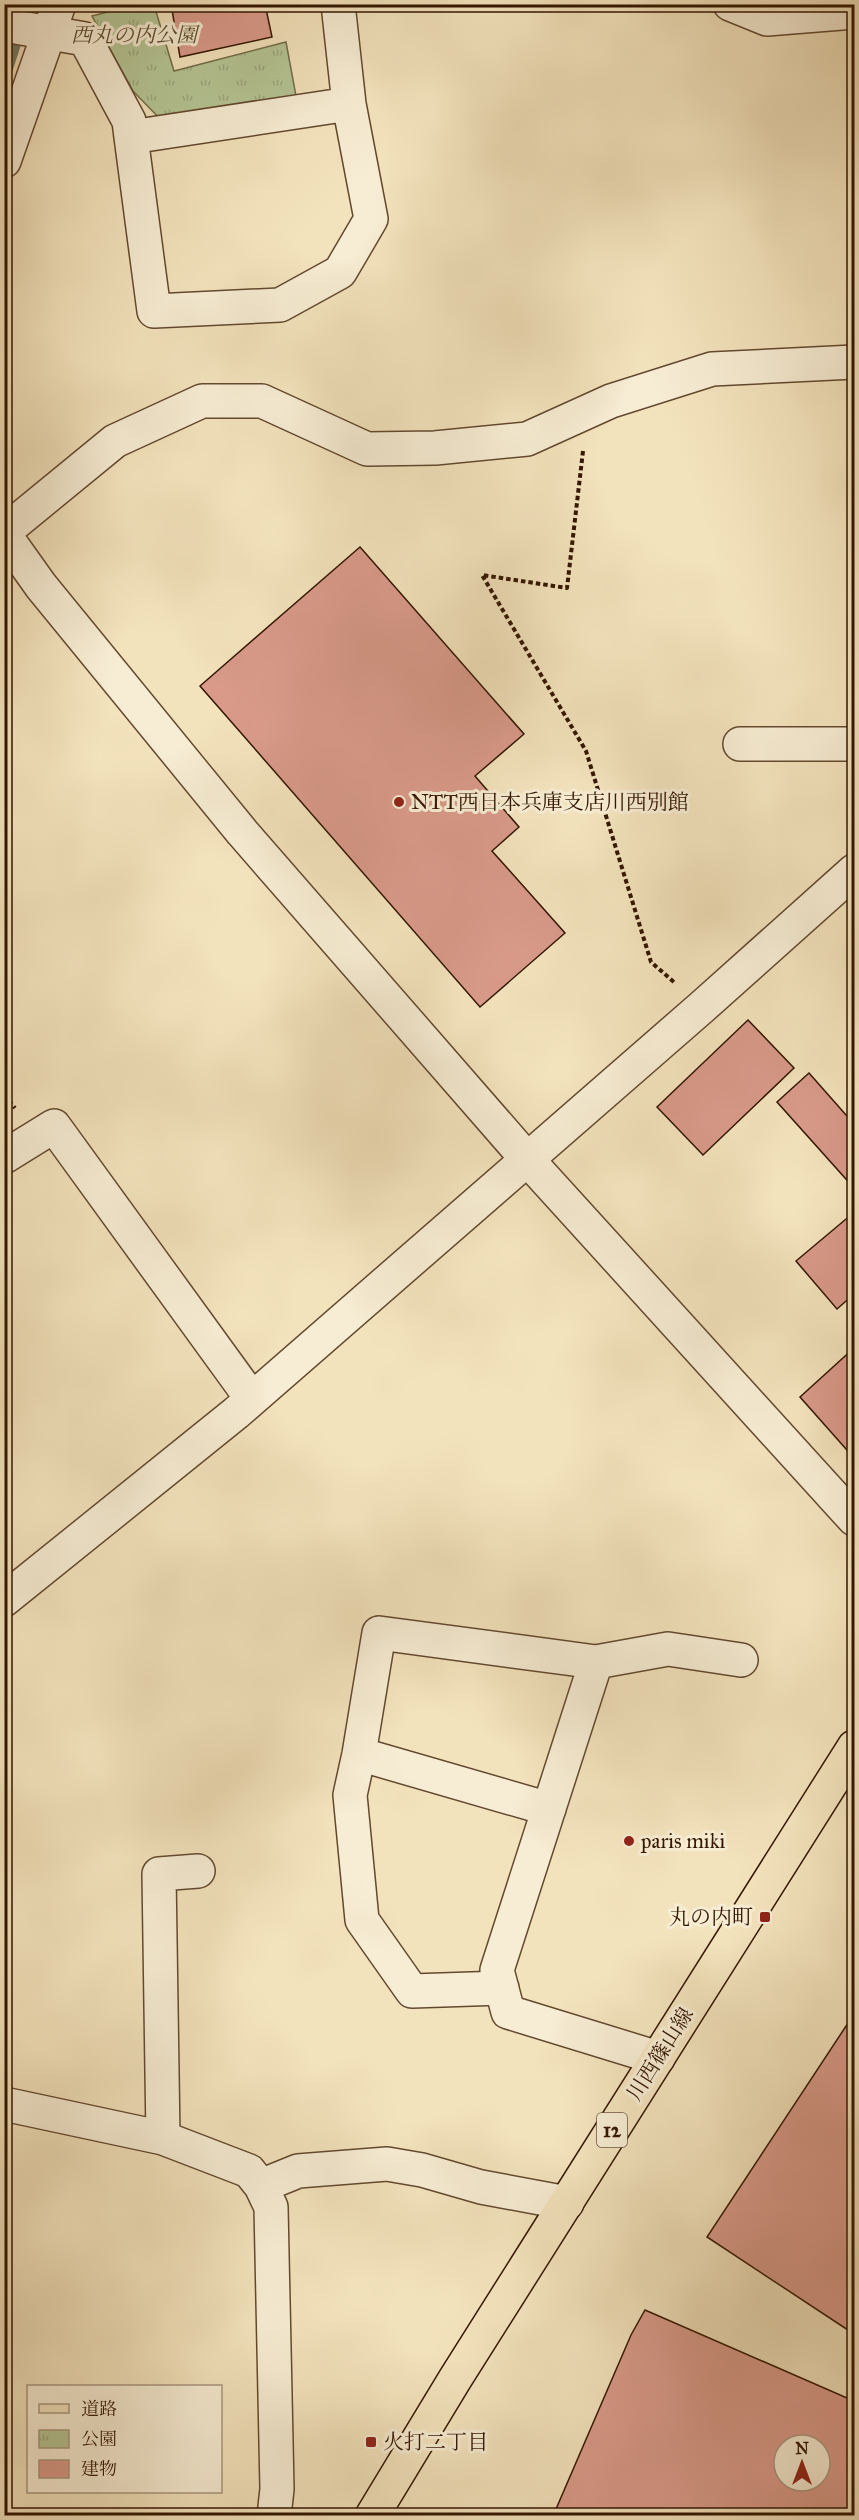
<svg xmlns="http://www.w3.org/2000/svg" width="859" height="2520" font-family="'IM FELL Great Primer','Noto Serif JP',serif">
<defs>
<pattern id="park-tufts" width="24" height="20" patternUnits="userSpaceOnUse" patternTransform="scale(1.5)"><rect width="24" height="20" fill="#b5c595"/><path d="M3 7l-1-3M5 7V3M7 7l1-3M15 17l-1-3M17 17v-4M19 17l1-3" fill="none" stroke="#9ca87f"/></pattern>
</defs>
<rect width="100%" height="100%" fill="#f3e3bd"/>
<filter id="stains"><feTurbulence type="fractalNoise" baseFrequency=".00333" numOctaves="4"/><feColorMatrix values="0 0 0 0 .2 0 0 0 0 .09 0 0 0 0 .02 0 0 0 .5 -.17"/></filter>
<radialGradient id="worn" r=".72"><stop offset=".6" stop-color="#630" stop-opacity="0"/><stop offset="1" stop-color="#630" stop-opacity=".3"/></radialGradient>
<path fill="url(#park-tufts)" stroke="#746e4a" stroke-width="1.5" d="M135,5h19l20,66 112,-29 10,54 -132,27 -31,-32 -41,-75z"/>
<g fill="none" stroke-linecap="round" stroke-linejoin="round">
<path stroke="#727b67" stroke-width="10" d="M4,81l25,-77"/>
</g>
<path fill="#d99a8a" stroke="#331600" stroke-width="1.5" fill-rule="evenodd" d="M171,4h94l7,33 -92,20z
M360,547l164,187 -49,42 44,51 -27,24 73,82 -85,74 -280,-321z
M748,1020l46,48 -91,87 -46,-48z
M809,1073l45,51v64l-77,-86z
M852,1214l2,3v77l-17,15 -41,-48z
M854,1348v110l-54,-61z
M854,2014v320l-147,-97z
M645,2310l209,91v115h-301l78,-181zM784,2445h36v36h-36z"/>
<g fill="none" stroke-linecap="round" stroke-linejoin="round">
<defs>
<path id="minor" d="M338,4l11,100
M730,4l37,15 87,-7
M4,25l81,14 44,82 2,16 23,174 126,-6 60,-33 31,-53 -22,-115 -218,33
M4,161l55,-157
M4,532l111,-91 87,-40h60l105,48 68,-1 92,-9 84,-38 101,-32 142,-7
M4,534l37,52 201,246 285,327 327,360
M740,744h114
M4,1157l50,-31 198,273
M4,1600l232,-187 466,-406 152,-136
M596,1662l72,-13 73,11
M359,1754l190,55
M502,1988l-90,3 -50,-71 -12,-125 9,-41 20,-121 217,29 -99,308 11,42 150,46
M4,2104l159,34 86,33 12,15 10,21 6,282 -3,27
M163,2138l-4,-264 39,-3
M261,2186l37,-15 89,-7 35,6 59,17 86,16"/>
<path id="major" d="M372,2516l83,-137 399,-632"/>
</defs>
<use href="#minor" stroke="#63492f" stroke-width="36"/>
<use href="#major" stroke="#331600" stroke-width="36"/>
<path stroke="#331600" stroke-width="4" stroke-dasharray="4.5 3" stroke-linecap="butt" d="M583,451l-16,137 -85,-13 104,176 65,211 24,21
M4,1095l11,13"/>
<use href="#minor" stroke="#f7edd4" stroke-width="33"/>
<use href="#major" stroke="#f3e3bd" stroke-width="33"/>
</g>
<g fill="#8f2418" stroke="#f7edd4" stroke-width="2">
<circle cx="399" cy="802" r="6"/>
<circle cx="629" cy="1841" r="6"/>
<rect x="759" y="1911" width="12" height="12" rx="3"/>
<rect x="365" y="2436" width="12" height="12" rx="3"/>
</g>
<g text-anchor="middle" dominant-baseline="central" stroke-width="6" stroke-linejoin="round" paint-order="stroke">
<rect fill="#f7edd4" stroke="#6e5640" stroke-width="1.5" x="597" y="2113" width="30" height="34" rx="4.5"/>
<g font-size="20" font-weight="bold" fill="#331600">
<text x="612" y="2130">12</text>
</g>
<g font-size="21" font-style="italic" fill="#5a4b2d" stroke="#f7edd4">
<text x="134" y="35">西丸の内公園</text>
</g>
<g font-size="21" fill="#331600" stroke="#f7edd4" text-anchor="start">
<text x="411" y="802">NTT西日本兵庫支店川西別館</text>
<text x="641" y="1841">paris miki</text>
<text x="753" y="1917" text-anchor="end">丸の内町</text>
<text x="383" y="2442">火打二丁目</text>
</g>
<g font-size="21" fill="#331600" stroke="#f7edd4">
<text transform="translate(660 2054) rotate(-58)">川西篠山線</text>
</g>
</g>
<rect width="859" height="2520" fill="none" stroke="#f3e3bd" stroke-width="24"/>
<rect x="6" y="6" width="847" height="2508" fill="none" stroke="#331600" stroke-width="3"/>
<rect x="12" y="12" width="835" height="2496" fill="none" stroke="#331600" stroke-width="1.5"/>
<rect x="27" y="2385" width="195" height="108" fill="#f7edd4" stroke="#a9977f" stroke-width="1.5"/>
<rect x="39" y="2404" width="30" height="9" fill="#f3e3bd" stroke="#a9977f" stroke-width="1.5"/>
<text x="81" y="2415" font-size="18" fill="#331600">道路</text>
<rect x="39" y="2430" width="30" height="18" fill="url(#park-tufts)" stroke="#a9977f" stroke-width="1.5"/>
<text x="81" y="2445" font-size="18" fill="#331600">公園</text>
<rect x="39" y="2460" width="30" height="18" fill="#d99a8a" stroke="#a9977f" stroke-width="1.5"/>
<text x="81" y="2475" font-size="18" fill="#331600">建物</text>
<g transform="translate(802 2463)"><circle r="28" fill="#f7edd4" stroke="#a9977f" stroke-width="1.5"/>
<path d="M0-4.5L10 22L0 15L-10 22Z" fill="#8f2418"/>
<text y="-9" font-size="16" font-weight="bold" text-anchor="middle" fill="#331600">N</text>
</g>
<rect width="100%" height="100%" filter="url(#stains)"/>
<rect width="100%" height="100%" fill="url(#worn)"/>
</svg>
